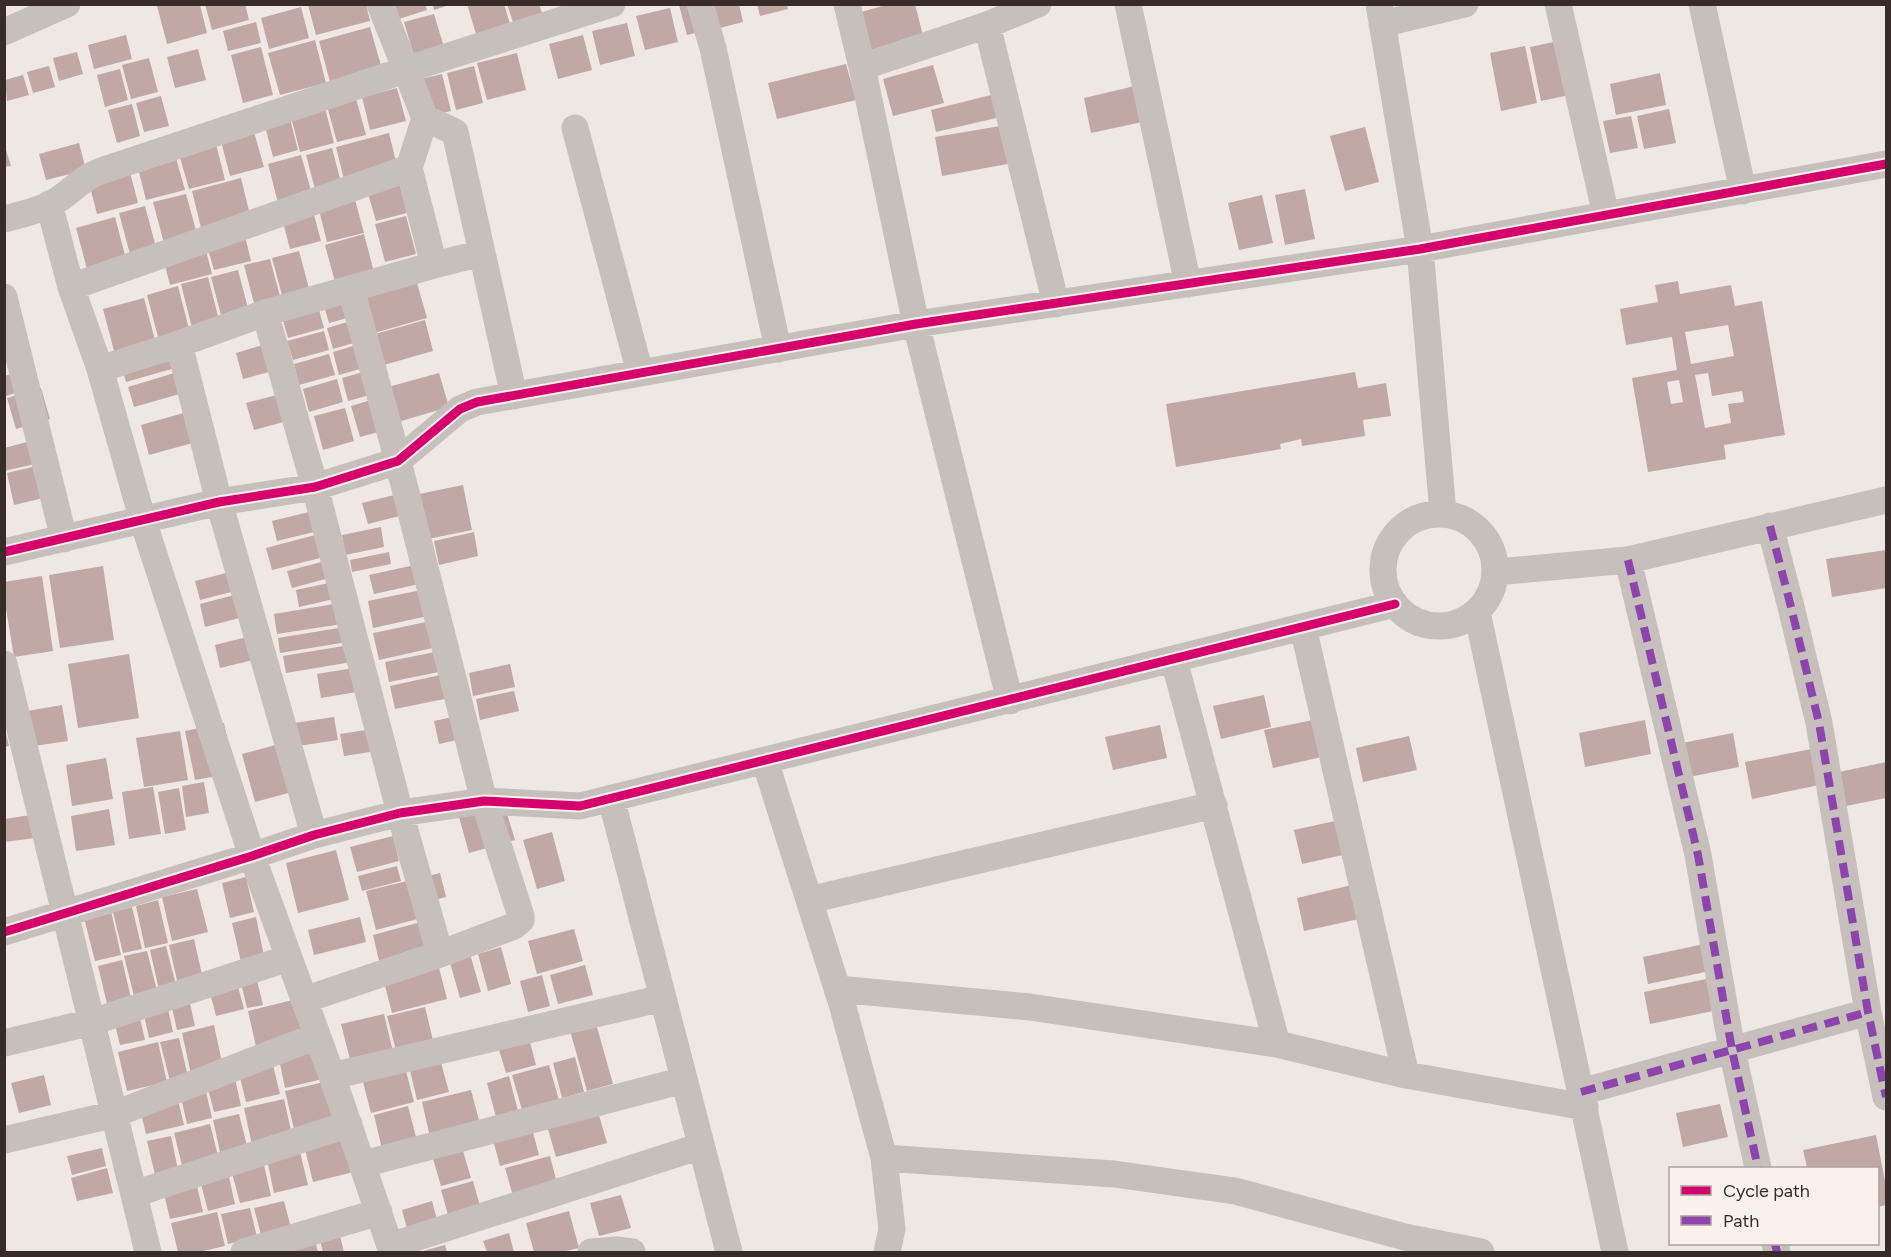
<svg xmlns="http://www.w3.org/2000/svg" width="1891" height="1257" font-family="Figtree,sans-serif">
<rect width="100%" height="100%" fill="#eee7e3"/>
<path fill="#c1a8a5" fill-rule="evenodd" d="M205,4h40l4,16 -37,10z
M366,4l4,17 -54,14 -8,-30z
M395,4h30l2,6 -28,9z
M467,4h37l6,20 -34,10z
M507,4h32l3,9 -29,9z
M697,4l7,27 -17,4 -8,-30z
M702,4h37l4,18 -35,9z
M757,4h30l1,5 -28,7z
M890,4h25l8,32 -53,14 -9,-38z
M161,5h39l7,28 -40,11 -10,-38z
M433,5h16l-15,5z
M301,7l8,31 -40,11 -8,-31z
M670,8l8,34 -33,8 -9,-34z
M434,14l12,40 -30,9 -12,-41z
M256,22l5,21 -33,8 -5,-20z
M627,23l8,33 -35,9 -8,-34z
M370,27l12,42 -52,13 -11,-41z
M126,35l6,24 -38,10 -6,-24z
M583,35l9,35 -34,9 -9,-35z
M1573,38l11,54 -43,9 -11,-54z
M315,40l11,43 -46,12 -12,-42z
M1525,46l12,57 -36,8 -11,-58z
M261,47l12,48 -30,8 -12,-48z
M198,49l8,31 -31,8 -8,-31z
M77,52l6,22 -24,7 -6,-23z
M517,53l9,37 -39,10 -10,-37z
M149,58l9,34 -27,7 -9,-34z
M846,64l10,36 -79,19 -9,-36z
M933,65l11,38 -51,13 -10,-37z
M49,66l6,21 -22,6 -6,-21z
M474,66l9,37 -27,7 -9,-37z
M120,69l8,31 -23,7 -8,-32z
M1660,73l6,32 -50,10 -6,-31z
M442,74l9,37 -21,5 -9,-37z
M23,75l6,20 -22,6 -2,-21z
M1139,85l8,36 -56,12 -7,-35z
M397,88l9,33 -36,9 -8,-33z
M999,93l6,23 -69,16 -5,-22z
M161,96l8,30 -25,6 -8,-29z
M356,98l10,37 -29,7 -10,-36z
M132,104l8,32 -23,7 -9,-33z
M325,108l9,35 -34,9 -9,-35z
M1669,109l7,34 -32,6 -7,-33z
M1631,116l7,32 -28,5 -7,-32z
M290,119l8,31 -25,7 -8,-31z
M1006,125l7,38 -71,13 -7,-39z
M1365,127l14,55 -34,9 -15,-55z
M254,132l10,35 -34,9 -9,-35z
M389,133l8,33 -53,14 -8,-33z
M4,143l7,23 -7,1z
M79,143l7,27 -40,10 -7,-26z
M216,144l9,36 -36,9 -10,-35z
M332,148l10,38 -26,7 -10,-38z
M301,155l11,39 -34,9 -10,-39z
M176,158l9,32 -39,10 -8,-32z
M130,172l8,31 -41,11 -8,-31z
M241,178l9,37 -49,13 -9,-37z
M399,182l8,31 -31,8 -9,-31z
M1305,189l10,50 -30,6 -10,-50z
M186,194l11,40 -33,9 -11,-41z
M1262,195l11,48 -34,7 -11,-47z
M354,196l10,37 -37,9 -9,-36z
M145,206l12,45 -26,7 -12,-45z
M312,207l9,34 -31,8 -9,-34z
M406,216l10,38 -31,8 -10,-38z
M115,217l11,42 -39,10 -11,-41z
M243,228l8,33 -37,9 -9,-31z
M364,234l10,38 -39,10 -10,-37z
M204,243l8,31 -42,11 -8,-31z
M299,251l11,41 -27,7 -11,-41z
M270,259l11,41 -26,7 -11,-42z
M413,269l14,49 -53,15 -14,-49z
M238,270l11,42 -27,7 -11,-42z
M208,277l11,43 -27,8 -11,-44z
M1678,281l2,13 51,-9 4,21 27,-5 23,134 -61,10 2,14 -78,13 -16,-94 45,-8 -5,-33 -46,8 -6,-36 38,-7 -3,-17zM1728,325l6,31 -43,8 -6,-32zM1708,373l4,23 30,-5 2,11 -16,2 3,19 -26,5 -10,-53zM1679,380l4,22 -12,2 -4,-22z
M178,286l11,43 -31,8 -11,-42z
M355,290l7,24 -33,9 -7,-24z
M144,298l11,42 -41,11 -11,-42z
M317,303l7,25 -36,10 -7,-25z
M361,318l6,21 -34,10 -6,-21z
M425,320l8,31 -49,14 -9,-31z
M324,331l5,19 -36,10 -6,-19z
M276,341l8,27 -41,11 -7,-26z
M367,342l7,23 -35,10 -6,-23z
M183,343l6,21 -63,18 -6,-20z
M329,354l6,21 -36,10 -5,-21z
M32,368l6,18 -32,10 -2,-20z
M191,368l6,21 -63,18 -6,-20z
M377,368l7,23 -36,10 -6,-23z
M1355,372l3,16 28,-5 5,33 -28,4 2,16 -63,10 -1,-7 -21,5 1,5 -105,18 -10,-63z
M439,373l10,34 -51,15 -10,-35z
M337,379l6,23 -34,10 -6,-23z
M41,388l9,31 -34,10 -9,-31z
M295,390l7,27 -48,13 -8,-27z
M384,396l9,32 -33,9 -9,-31z
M345,408l9,33 -31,9 -9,-34z
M187,412l9,30 -47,13 -8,-30z
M43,438l5,23 -44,10v-23z
M49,463l7,32 -42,10 -7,-32z
M463,485l9,45 -44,9 -9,-45z
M402,493l5,21 -39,10 -6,-21z
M313,511l5,20 -41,10 -5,-20z
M381,527l3,20 -39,8 -3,-20z
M474,532l4,24 -39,9 -5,-24z
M319,534l5,23 -52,13 -6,-22z
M1886,550v38l-54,9 -6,-38z
M389,552l2,12 -39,8 -2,-12z
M329,560l4,17 -41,11 -5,-17z
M424,563l4,19 -54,12 -5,-19z
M103,566l11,74 -54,8 -11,-73z
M234,571l5,19 -39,10 -5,-19z
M42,576l11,75 -39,6 -10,-60v-15z
M343,580l4,16 -48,11 -3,-17z
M431,588l6,26 -64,14 -5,-27z
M242,593l5,23 -42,11 -5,-23z
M352,601l3,21 -78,12 -3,-20z
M441,619l5,26 -67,15 -6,-27z
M357,625l2,15 -79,13 -2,-15z
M255,635l6,23 -41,10 -5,-23z
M362,643l2,17 -78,13 -3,-17z
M450,649l4,20 -65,13 -4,-20z
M129,654l10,64 -61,10 -10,-64z
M510,664l5,23 -42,9 -4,-23z
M372,665l3,24 -54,9 -4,-24z
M454,672l5,24 -64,13 -5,-23z
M514,691l5,20 -39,9 -4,-21z
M1264,695l7,32 -50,12 -8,-33z
M62,705l6,36 -41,6 -6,-35z
M471,713l4,23 -36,8 -5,-23z
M334,717l4,23 -40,6 -4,-23z
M1318,719l8,37 -53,12 -9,-38z
M1645,720l6,34 -66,13 -6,-34z
M224,723l10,50 -39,7 -10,-49z
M1160,725l7,33 -54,12 -8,-33z
M4,726l5,20 -5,1z
M379,728l4,22 -39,6 -4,-22z
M180,731l8,49 -44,7 -8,-49z
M1733,733l6,34 -55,11 -7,-34z
M1409,736l8,34 -54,12 -7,-34z
M294,740l13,48 -52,14 -13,-48z
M1817,748l7,36 -72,15 -7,-37z
M106,758l7,41 -41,7 -6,-41z
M1886,762v36l-40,8 -7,-34z
M204,782l5,31 -23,4 -4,-31z
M153,787l8,47 -32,5 -7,-47z
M179,788l7,42 -21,4 -7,-42z
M504,804l11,36 -46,13 -10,-36z
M109,809l6,36 -39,6 -5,-35z
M31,815l4,23 -31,4v-23z
M1344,819l8,34 -50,11 -8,-34z
M552,832l13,49 -28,8 -14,-49z
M393,836l6,25 -42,11 -7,-25z
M336,850l13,50 -51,13 -12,-50z
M397,866l4,15 -39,10 -4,-15z
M440,873l6,24 -28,7 3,14 -45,12 -10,-39z
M246,877l8,35 -24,6 -8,-35z
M1352,885l7,34 -55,12 -7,-33z
M197,889l11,43 -36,9 -10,-44z
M158,900l10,43 -23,5 -9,-42z
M132,907l10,42 -19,4 -10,-41z
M111,911l10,44 -26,6 -11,-43z
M256,917l8,39 -23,6 -9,-39z
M360,917l6,25 -52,13 -6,-25z
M421,922l8,32 -49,11 -7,-30z
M574,929l9,32 -46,13 -9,-33z
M194,939l9,40 -25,6 -9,-40z
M1704,944l6,27 -62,13 -5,-27z
M166,946l10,39 -17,5 -9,-40z
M501,947l10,37 -23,7 -10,-37z
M147,951l10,40 -23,5 -10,-40z
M470,954l11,38 -21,6 -11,-39z
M122,960l9,38 -24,6 -9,-38z
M437,960l10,39 -55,14 -10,-39z
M585,965l8,30 -35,9 -8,-29z
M542,975l8,31 -22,6 -8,-31z
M256,976l7,29 -16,3 -7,-29z
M236,979l8,30 -28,7 -8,-31z
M1706,979l7,32 -63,13 -6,-32z
M309,996l9,41 -61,14 -9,-40z
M189,999l6,27 -18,4 -6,-27z
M167,1004l6,28 -24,6 -6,-28z
M425,1007l11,46 -37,9 -12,-46z
M138,1010l7,30 -25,5 -7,-29z
M384,1014l11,46 -42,11 -12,-47z
M595,1020l18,64 -26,7 -18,-64z
M214,1025l9,42 -32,7 -9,-41z
M528,1034l8,31 -30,8 -9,-30z
M179,1038l9,39 -18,4 -10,-39z
M158,1042l9,40 -40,9 -9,-39z
M328,1047l7,29 -50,12 -6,-29z
M575,1057l9,35 -22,6 -9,-35z
M440,1059l9,33 -32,8 -8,-34z
M273,1065l7,29 -34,8 -7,-29z
M549,1065l10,35 -37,10 -10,-35z
M405,1067l9,35 -43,11 -9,-35z
M44,1075l7,30 -32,8 -8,-30z
M509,1076l9,35 -22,6 -9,-34z
M235,1078l6,28 -27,6 -7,-27z
M342,1078l10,42 -57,13 -10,-42z
M205,1087l7,31 -25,6 -7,-31z
M471,1090l9,34 -50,13 -8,-35z
M177,1096l7,29 -38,9 -7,-29z
M284,1099l8,36 -40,10 -8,-37z
M1720,1104l8,33 -45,10 -7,-34z
M408,1106l9,35 -35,8 -8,-34z
M597,1108l10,35 -51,14 -10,-35z
M239,1114l10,40 -27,7 -9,-41z
M210,1124l9,36 -36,9 -9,-36z
M531,1125l8,30 -39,11 -8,-30z
M358,1132l8,37 -53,13 -9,-37z
M1876,1135l10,51v19l-8,2v-39h-71l-4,-18z
M171,1136l7,34 -23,5 -8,-34z
M461,1144l10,34 -30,8 -10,-34z
M102,1148l4,18 -34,9 -5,-19z
M300,1152l8,33 -34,8 -7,-33z
M550,1156l9,35 -44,12 -10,-35z
M264,1165l7,31 -31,7 -8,-30z
M107,1168l6,25 -36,8 -6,-23z
M229,1177l6,27 -27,7 -7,-27z
M473,1181l9,32 -32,9 -9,-32z
M197,1186l6,26 -33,7 -6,-25z
M621,1195l10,33 -32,8 -9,-33z
M284,1201l7,27 -30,7 -7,-27z
M432,1201l7,26 -30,9 -7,-26z
M250,1208l7,29 -29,7 -7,-30z
M569,1211l10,37 -17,4h-28l-8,-29z
M217,1212l8,34 -26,6h-21l-7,-29z
M509,1233l5,19h-27l-4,-11z
M340,1236l4,16h-21l-3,-12z
M315,1241l3,11h-22l-2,-6z
M445,1245l2,7h-28z"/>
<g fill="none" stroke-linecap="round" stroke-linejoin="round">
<path stroke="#c7bfbc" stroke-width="27" d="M380,4l45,114 -16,50 25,97 48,-12
M700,4l13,44 65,301
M847,4l15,63
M1128,4l60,280
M1379,4l41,245 23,264
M1558,4l48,211
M1702,4l41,187
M1382,24l83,-20
M987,25l69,279
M4,32l63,-28
M425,118l30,14 59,264
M575,128l65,245
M49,204l22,83 29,82 43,152 109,335 80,220 60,176
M4,219c20,-5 42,-10 58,-22 15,-11 21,-19 39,-26l304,-101 207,-66
M71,287l338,-119
M4,297l60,242
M265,313l50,174 85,326 40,141
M179,344l40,158 95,333
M100,369l79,-25 86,-31 169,-48
M1383 570a56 56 0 1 1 112 0a56 56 0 1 1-112 0Z
M1770,526l21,81 28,116 49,289 18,85
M4,552l215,-50 96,-15 83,-26 62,-52 17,-7 439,-78 504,-75 466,-85
M1628,560l70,295 34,195 26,118
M1496,572l132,-12 258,-60
M1477,612l138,640
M1303,627l103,448
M1174,660l103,384
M4,664l144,588
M1010,701l-94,-377 -54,-257 125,-42 51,-21
M765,761l77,243 42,154 8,71 -5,23
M611,798l118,454
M809,900l405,-95
M4,932l248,-76 62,-21 86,-22 84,-12 96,5 815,-202
M837,989l193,18 247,37 129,31 179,32
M304,1000l136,-46 74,-28 7,-6v-4l-37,-115 -86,-340 -47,-172
M4,1043l88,-21 197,-64
M332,1076l331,-78
M1581,1092l287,-80
M4,1140l111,-26 202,-78
M884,1158l230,16 121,17 170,46 76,15
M363,1164l321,-84
M134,1194l215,-70
M1775,1244l2,8
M390,1246l311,-100
M244,1252l135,-40
M591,1252l26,-2 15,2"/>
<path stroke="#8e44ad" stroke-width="8" stroke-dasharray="15 8" stroke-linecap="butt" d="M1770,526l21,81 28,116 49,289 18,85
M1628,560l70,295 34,195 26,118
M1581,1092l287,-80
M1775,1244l2,8"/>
<defs>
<path id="cycleway" d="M4,552l215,-50 96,-15 83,-26 62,-52 17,-7 439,-78 504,-75 466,-85
M4,932l248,-76 62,-21 86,-22 84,-12 96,5 815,-202"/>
</defs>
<use href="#cycleway" stroke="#faf1ec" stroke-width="13"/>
<use href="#cycleway" stroke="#d6006c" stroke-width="9"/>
</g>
<rect width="1891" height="1257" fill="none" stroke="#382c2a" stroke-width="12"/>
<rect x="1669" y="1167" width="210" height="78" fill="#faf1ec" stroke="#aca29e" stroke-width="1.5"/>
<rect x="1681" y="1186" width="30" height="9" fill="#d6006c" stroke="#aca29e" stroke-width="1.5"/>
<text x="1723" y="1197" font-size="18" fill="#382c2a">Cycle path</text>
<rect x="1681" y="1216" width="30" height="9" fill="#8e44ad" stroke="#aca29e" stroke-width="1.5"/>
<text x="1723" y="1227" font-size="18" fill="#382c2a">Path</text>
</svg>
